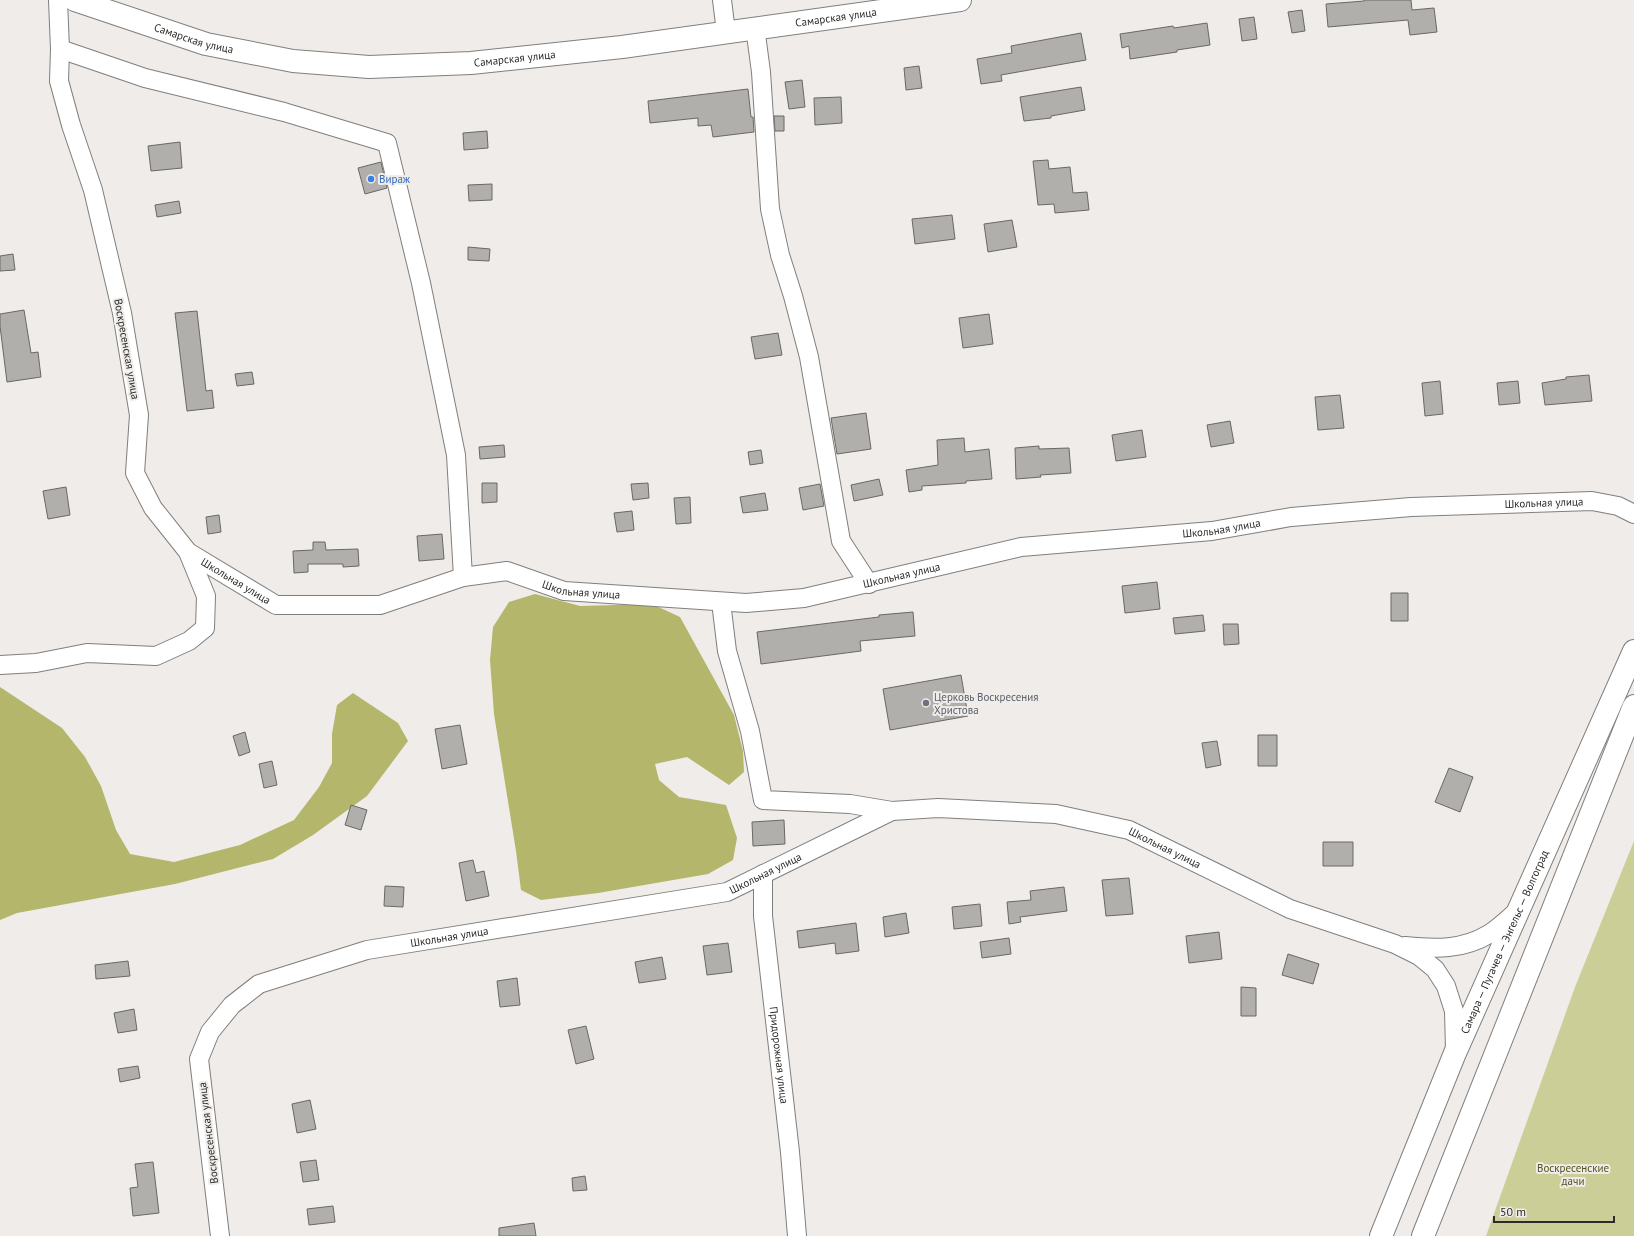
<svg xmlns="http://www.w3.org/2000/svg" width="1634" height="1236" font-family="'PT Sans',sans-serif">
<rect width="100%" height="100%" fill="#efece9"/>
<path fill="#cbce97" d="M1634,841v395h-148l89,-249z"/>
<path fill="#b3b66b" d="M535,594l45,12 72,-2 28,13 54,98 9,36 1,21 -15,13 -42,-28 -32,7 4,16 20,17 47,8 11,33 -4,22 -25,14 -110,19 -57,7 -20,-10 -5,-39 -22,-137 -4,-54 3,-33 16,-25z
M0,687l62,41 23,29 16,29 15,44 14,24 44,8 66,-17 54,-25 25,-33 13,-24v-29l5,-29 16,-12 45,30 10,18 -41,55 -54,39 -40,24 -98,25 -158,29 -17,7z"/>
<path fill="#b1afac" stroke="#6a6865" d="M1364,0h47l1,10 22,-2 3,24 -27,3 -2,-15 -80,7 -2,-23 38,-3z
M1302,10l3,21 -13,2 -4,-21z
M1254,17l3,22 -15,2 -3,-22z
M1207,23l3,22 -33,5v2l-47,7 -1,-13 -7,2 -2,-14 53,-8 1,2z
M1081,33l5,27 -85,15 1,6 -21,3 -4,-25 35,-6 -1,-7z
M919,66l3,22 -16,2 -2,-22z
M802,80l3,27 -16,2 -4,-27z
M1081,87l4,23 -34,6v2l-27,3 -4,-24z
M748,89l3,28h2l1,15 -41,5 -2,-12 -13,1v-8l-48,5 -2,-22z
M841,97l1,26 -27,2 -1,-27z
M774,116h10v15h-9z
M487,131l1,17 -24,2 -1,-17z
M180,142l2,26 -31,3 -3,-25z
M1048,160l1,9 21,-2 3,26 14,-1 2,18 -34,3 -1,-9 -16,1 -5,-44z
M381,162l6,26 -22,6 -7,-26z
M492,184v16l-23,1 -1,-16z
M179,201l2,12 -24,4 -2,-12z
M952,215l3,24 -40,5 -3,-25z
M1012,220l5,27 -29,5 -4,-28z
M468,247l22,2 -1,12 -21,-1z
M13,254l2,16 -15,1v-15z
M24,310l7,43 7,-1 3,25 -34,5 -7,-56v-12z
M197,311l9,80 6,-1 2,18 -27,3 -12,-98z
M989,314l4,30 -30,4 -4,-30z
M778,333l4,22 -27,4 -4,-22z
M252,372l2,12 -17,2 -2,-12z
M1589,375l3,26 -47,4 -3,-22 24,-4v-2z
M1440,381l3,33 -18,2 -3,-33z
M1518,381l2,22 -21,2 -2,-22z
M1340,395l4,33 -26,2 -3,-33z
M866,413l5,36 -34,5 -6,-36z
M1230,421l4,22 -23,4 -4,-22z
M1142,430l4,27 -30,4 -4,-26z
M964,438l1,14 24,-3 3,30 -26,2v2l-44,3v4l-13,2 -3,-22 32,-5 -1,-25z
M504,445l1,12 -25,2 -1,-12z
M1039,446v3l30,-1 2,25 -31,2 1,2 -25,2 -1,-31z
M761,450l2,13 -13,2 -2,-13z
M879,479l4,16 -29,6 -3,-16z
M482,483h15v19l-15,1z
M648,483l1,15 -16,2 -2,-16z
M820,484l4,22 -21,4 -4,-22z
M66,487l4,28 -22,4 -5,-28z
M765,493l3,17 -25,3 -3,-16z
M690,497l1,26 -15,1 -2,-26z
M632,511l2,19 -17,2 -3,-19z
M219,515l2,17 -13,2 -2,-17z
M442,534l2,25 -25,2 -2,-25z
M313,542h12l1,8 32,-1 1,17 -16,1v-3h-35v8l-14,1 -1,-22 20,-1z
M1157,582l3,27 -35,4 -3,-27z
M1391,593h17v28h-17z
M913,612l2,24 -55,5 1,10 -100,13 -4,-32 122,-15v-2z
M1203,615l2,16 -30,3 -2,-16z
M1223,624h15l1,20 -15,1z
M961,675l7,41 -78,14 -7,-41z
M460,725l7,39 -25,5 -7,-40z
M245,732l5,20 -11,4 -6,-20z
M1258,735h19v31h-19z
M1217,741l4,24 -15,3 -4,-25z
M272,761l5,24 -13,3 -5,-24z
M1449,768l24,9 -13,35 -25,-10z
M351,805l16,5 -6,20 -16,-5z
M784,820l1,24 -32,2 -1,-24z
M1323,842h30v24h-30z
M473,860l3,13 8,-2 5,25 -23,5 -7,-38z
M1129,878l4,36 -27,2 -4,-36z
M385,886l19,1 -1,20 -19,-1z
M1064,887l3,24 -47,6 1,5 -12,2 -2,-22 24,-2 -1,-9z
M980,904l2,22 -28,3 -2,-22z
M906,913l3,20 -24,4 -2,-20z
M856,923l3,28 -23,3 -1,-11 -36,5 -2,-17z
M1219,932l3,27 -33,4 -3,-27z
M1009,938l2,16 -29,4 -2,-16z
M728,943l4,29 -25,3 -4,-29z
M1288,954l31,10 -6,20 -31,-9z
M662,957l4,22 -27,4 -4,-21z
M128,961l2,15 -34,3 -1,-14z
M517,978l3,27 -20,2 -3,-26z
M1241,987l15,1v28h-15z
M134,1009l3,21 -19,3 -4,-20z
M586,1026l8,33 -18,5 -8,-34z
M138,1066l2,12 -20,4 -2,-13z
M310,1100l6,29 -19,4 -5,-29z
M316,1160l3,20 -16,2 -3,-20z
M153,1162l6,51 -26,3 -3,-28 8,-1 -3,-23z
M585,1176l2,14 -14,1 -1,-13z
M333,1206l2,16 -26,3 -2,-16z
M534,1223l2,13h-37v-8z"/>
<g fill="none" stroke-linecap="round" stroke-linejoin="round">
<defs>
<g id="street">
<path d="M722,0l4,32"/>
<path d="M755,27l6,45 9,137 10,46 13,41 16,61 32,184 28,43"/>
<path d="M60,49l85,29 139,34 103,31 34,140 35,172 7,122"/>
<path id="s1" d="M188,552l88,53h104l83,-28 44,-6 57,20 182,12 58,-5 217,-51 191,-16 79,-14 120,-10 181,-6 26,5 16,8"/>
<path d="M721,602l6,49 23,80 13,69 87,4 42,7"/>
<path d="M0,665l36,-2 51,-10 69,3 33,-15 16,-13 1,-32 -18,-44 -35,-44 -18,-35 4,-58 -17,-102 -29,-123 -22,-65 -12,-44 1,-32 -2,-49"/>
<path id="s2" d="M763,874v42l27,236 7,84"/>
<path d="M1405,946c30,3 58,4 84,-12 11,-7 20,-16 29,-24"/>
<path id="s3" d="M220,1236l-21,-177 11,-27 22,-27 27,-21 108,-34 360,-58 165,-81 46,-3 118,6 73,16 161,79 105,35 24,12 16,13 11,17 8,25 1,40"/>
</g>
<g id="primary">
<path id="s4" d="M75,0l131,44 87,17 76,6 102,-4 151,-16 338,-47"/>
<path id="s5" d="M1381,1236l74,-183 179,-402"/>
<path d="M1423,1236l211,-530"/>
</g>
</defs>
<use href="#street" stroke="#817f7c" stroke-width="20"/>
<use href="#primary" stroke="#817f7c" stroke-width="24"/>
<use href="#street" stroke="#fff" stroke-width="18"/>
<use href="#primary" stroke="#fff" stroke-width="22"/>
</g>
<circle fill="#3f7fe0" stroke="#efece9" stroke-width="1.5" cx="371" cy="179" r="4"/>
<circle fill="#6b7280" stroke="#efece9" stroke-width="1.5" cx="926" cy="703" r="4"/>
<g text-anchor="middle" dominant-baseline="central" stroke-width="4" stroke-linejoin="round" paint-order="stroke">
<g font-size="11" fill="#2c2b2a" stroke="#efece9">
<text stroke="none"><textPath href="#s4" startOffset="773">Самарская улица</textPath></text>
<text stroke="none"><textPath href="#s4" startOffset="125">Самарская улица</textPath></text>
<text stroke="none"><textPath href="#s4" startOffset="449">Самарская улица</textPath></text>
<text transform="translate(127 349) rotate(80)">Воскресенская улица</text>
<text stroke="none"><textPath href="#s1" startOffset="1388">Школьная улица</textPath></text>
<text stroke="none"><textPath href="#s1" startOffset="1064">Школьная улица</textPath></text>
<text stroke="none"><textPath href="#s1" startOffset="740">Школьная улица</textPath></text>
<text stroke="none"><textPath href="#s1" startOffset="56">Школьная улица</textPath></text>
<text stroke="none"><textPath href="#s1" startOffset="416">Школьная улица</textPath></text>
<text stroke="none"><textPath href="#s3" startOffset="1217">Школьная улица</textPath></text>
<text stroke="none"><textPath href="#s3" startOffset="797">Школьная улица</textPath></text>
<text stroke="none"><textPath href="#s3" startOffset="473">Школьная улица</textPath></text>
<text stroke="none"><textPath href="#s5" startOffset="319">Самара — Пугачев — Энгельс — Волгоград</textPath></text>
<text stroke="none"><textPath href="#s2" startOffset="182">Придорожная улица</textPath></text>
<text transform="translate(208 1133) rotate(-97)">Воскресенская улица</text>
</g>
<g font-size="11" fill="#366cbe" stroke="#efece9" text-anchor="start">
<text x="379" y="179">Вираж</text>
</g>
<g font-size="11" fill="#5b616d" stroke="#efece9" text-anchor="start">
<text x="934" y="697">Церковь Воскресения<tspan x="934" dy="13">Христова</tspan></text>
</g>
<g font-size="11" fill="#53541c" stroke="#efece9">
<text x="1573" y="1168">Воскресенские<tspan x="1573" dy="13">дачи</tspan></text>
</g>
</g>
<path d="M1494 1216v6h120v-6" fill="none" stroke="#2c2b2a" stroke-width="2"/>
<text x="1500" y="1216" font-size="12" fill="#2c2b2a" stroke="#efece9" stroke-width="3" paint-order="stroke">50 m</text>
</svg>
